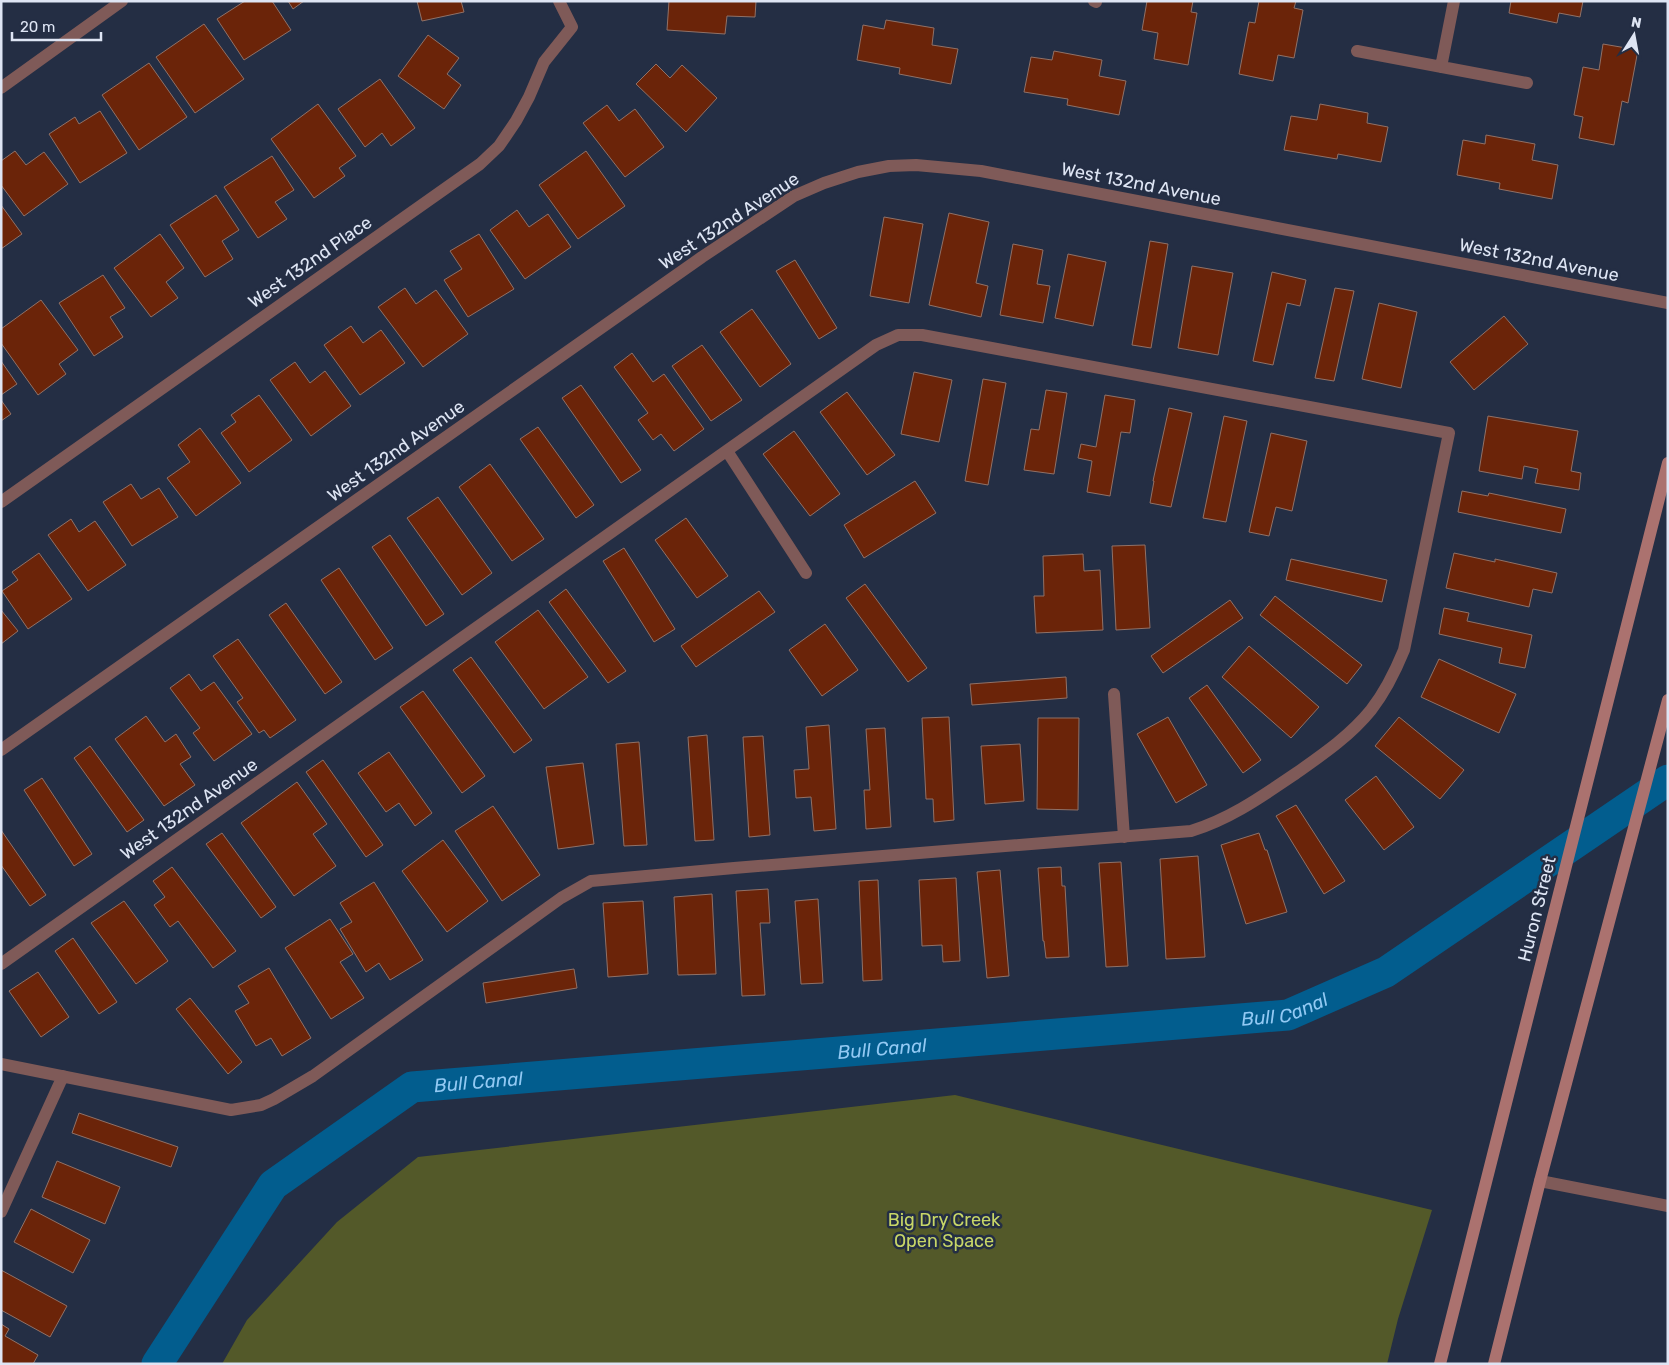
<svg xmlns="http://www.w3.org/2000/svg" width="1669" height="1365" font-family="Rubik,sans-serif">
<rect width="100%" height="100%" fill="#242e44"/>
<path fill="#535929" d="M955,1095l477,115 -34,109 -11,45h-1165l25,-44 90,-98 81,-65z"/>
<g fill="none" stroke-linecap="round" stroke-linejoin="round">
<path stroke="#025d8e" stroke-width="31" id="s1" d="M157,1364l116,-179 139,-98 876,-72 98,-43 282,-192"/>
</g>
<path fill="#6b2409" stroke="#907167" d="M245,1h27l19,29 -47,30 -27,-41z
M288,1h16l-11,8z
M417,1h44l3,11 -42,9z
M669,1h87l-1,16 -28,-1 -2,18 -58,-4z
M1147,1h46l-2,11 6,1 -9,52 -34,-6 4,-26 -16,-3z
M1259,1h37l-2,7 9,2 -9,48 -16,-3 -5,26 -34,-7 10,-52 6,1z
M1511,1h72l-3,16 -21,-4 -2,10 -48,-10z
M886,20l48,8 -2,17 26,4 -7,35 -52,-10 1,-6 -43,-8 6,-35 21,4z
M204,24l40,55 -49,34 -39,-56z
M428,35l31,23 -12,16 14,11 -17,24 -46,-33z
M1603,44l35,6 -10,53 -6,-2 -8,44 -35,-7 4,-21 -9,-2 9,-48 16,3z
M1054,51l48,9 -3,16 27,5 -7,34 -52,-10 1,-6 -44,-7 7,-35 21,3z
M149,63l38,54 -48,33 -37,-55z
M656,64l14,14 12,-13 35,33 -31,34 -50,-48z
M380,79l35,49 -24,18 -9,-13 -17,14 -27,-38z
M318,104l38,52 -17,12 6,8 -31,22 -43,-59z
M1320,104l48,9 -1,10 21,4 -7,35 -43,-8 -1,5 -53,-9 7,-34 26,4z
M607,105l12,16 16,-12 29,38 -39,30 -42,-54z
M100,111l27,42 -47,30 -31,-49 26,-17 4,7z
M1486,135l49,9 -3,16 26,5 -6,34 -53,-10 1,-6 -43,-8 6,-35 22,4z
M15,151l11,14 18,-13 24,32 -44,32 -23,-31v-24z
M586,151l39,55 -47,33 -39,-54z
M272,156l22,34 -19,12 12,17 -29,19 -34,-51z
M216,195l23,35 -17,11 11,18 -28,18 -35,-52z
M1,205l21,29 -21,15z
M517,210l12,17 19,-13 23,33 -46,32 -35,-49z
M949,213l40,9 -13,61 12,3 -7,31 -52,-12z
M884,217l39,7 -14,79 -39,-7z
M160,234l24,34 -18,14 12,16 -27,19 -37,-49z
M479,234l35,55 -46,28 -24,-37 18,-11 -12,-18z
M1150,241l18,3 -17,104 -19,-3z
M1013,244l30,6 -6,34 13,2 -7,37 -43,-8z
M1068,254l38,8 -13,64 -38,-8z
M795,260l42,68 -18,11 -43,-68z
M1192,266l41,7 -15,82 -40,-7z
M1272,272l34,8 -6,26 -13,-3 -14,62 -20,-4z
M103,275l22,33 -15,9 13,20 -29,19 -35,-53z
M405,288l11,16 20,-14 32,44 -45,33 -45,-60z
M1335,288l19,3 -20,90 -19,-3z
M41,300l37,50 -19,14 7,10 -28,21 -37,-52v-14z
M1379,303l38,9 -16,76 -39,-9z
M752,309l39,55 -31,23 -40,-55z
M1504,316l24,28 -54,46 -24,-28z
M351,326l12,17 18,-13 24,33 -45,32 -36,-50z
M702,345l40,55 -31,21 -39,-55z
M632,353l21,29 11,-8 40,55 -30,22 -13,-17 -8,6 -15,-20 10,-7 -34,-46z
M1,361l16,23 -16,11z
M295,362l15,21 15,-12 26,35 -40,30 -41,-56z
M914,372l38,8 -13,62 -38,-8z
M983,379l23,4 -18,102 -23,-4z
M581,385l60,85 -20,13 -59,-85z
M1046,390l21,3 -13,81 -30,-4 7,-41 8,1z
M847,392l48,63 -28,20 -47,-63z
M259,395l33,45 -43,32 -28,-39 15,-11 -5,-7z
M1105,395l30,5 -5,33 -9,-1 -11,64 -23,-4 5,-31 -14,-3 3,-14 15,3z
M1,400l10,14 -10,7z
M1169,408l23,5 -21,94 -21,-4 4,-22h-1z
M1224,416l23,5 -21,101 -23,-4z
M1488,416l90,15 -7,40 10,2 -2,17 -44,-7 3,-14 -14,-3 -2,13 -43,-8z
M538,427l56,78 -18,13 -56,-79z
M200,428l41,55 -45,33 -29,-38 23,-16 -12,-17z
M794,431l46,63 -30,22 -47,-62z
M1271,433l36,8 -15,70 -16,-4 -7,29 -20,-4z
M490,464l54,75 -32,22 -53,-74z
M915,481l21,32 -72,45 -20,-33z
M131,484l10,15 18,-11 19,29 -46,29 -29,-44z
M1462,491l26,5 1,-3 77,16 -5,24 -103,-21z
M438,497l54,76 -30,22 -55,-77z
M686,518l42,58 -31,22 -42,-58z
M71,519l8,13 16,-11 31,44 -38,26 -40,-56z
M390,535l54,79 -18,12 -54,-79z
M1145,545l5,83 -34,2 -4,-84z
M624,548l51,81 -21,13 -51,-81z
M39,553l33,46 -44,30 -26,-38 16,-11 -6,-8z
M1454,553l41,9v-3l62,14 -5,20 -19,-4 -4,18 -83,-19z
M1083,554l1,17 16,-1 3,60 -67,3 -2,-37h10l-1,-40z
M1291,559l96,21 -5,22 -96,-22z
M339,568l54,80 -18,12 -54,-80z
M865,584l62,84 -19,14 -62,-84z
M566,589l60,82 -18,12 -59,-81z
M759,591l16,21 -79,55 -15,-21z
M1275,596l87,69 -15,19 -87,-69z
M1230,600l13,18 -80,55 -12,-17z
M286,603l56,79 -17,12 -56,-79z
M1444,608l25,5 -2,8 65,14 -7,33 -26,-5 3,-15 -63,-14z
M1,610l17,21 -17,13z
M538,610l50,67 -44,32 -49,-67z
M825,624l33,46 -36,26 -33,-46z
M238,639l58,81 -26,18 -6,-8 -5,3 -22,-31 6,-4 -30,-42z
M1249,646l70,61 -28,31 -69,-61z
M471,657l61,83 -18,13 -61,-83z
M1439,659l77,35 -17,39 -78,-36z
M189,674l12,17 13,-9 38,52 -38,27 -21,-28 7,-5 -30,-40z
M1066,677l1,21 -95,7 -2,-21z
M1207,685l54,75 -18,13 -54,-75z
M423,691l62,85 -23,17 -62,-86z
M146,716l19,26 11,-8 15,23 -11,7 15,21 -31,21 -49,-67z
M949,717l5,103 -20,2 -1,-23h-7l-4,-81z
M1168,717l39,68 -31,18 -39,-69z
M1399,717l65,53 -24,29 -65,-53z
M1038,718h41l-1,92 -41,-1z
M829,725l7,104 -22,2 -3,-34 -15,1 -2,-28 15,-1 -3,-42z
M885,728l6,99 -25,2 -2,-39h6l-4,-61z
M707,735l7,105 -19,1 -7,-104z
M763,736l7,99 -21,2 -6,-100z
M639,742l8,103 -23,1 -8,-102z
M1020,744l4,57 -39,3 -4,-58z
M90,746l54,74 -17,12 -53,-74z
M389,752l43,61 -17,13 -16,-23 -13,9 -28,-39z
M323,760l60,85 -17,12 -60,-85z
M583,763l11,81 -36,5 -12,-82z
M1376,776l38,51 -30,23 -39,-50z
M42,778l50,76 -18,12 -50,-76z
M297,782l30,42 -14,10 23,32 -42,30 -53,-73z
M1296,805l49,76 -21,13 -48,-78z
M493,806l47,69 -38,26 -47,-70z
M1,830l45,65 -16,11 -29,-41z
M222,833l54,74 -15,11 -55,-74z
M1259,833l6,17h2l20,62 -41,12 -25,-79z
M443,840l45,61 -41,31 -45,-61z
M1198,856l7,101 -39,2 -6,-100z
M1121,862l7,104 -22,1 -7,-104z
M172,867l64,84 -23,17 -35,-47 -8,6 -16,-22 11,-8 -12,-16z
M1061,867l1,19h3l4,71 -23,1 -2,-17h-1l-5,-73z
M1000,870l9,106 -22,2 -10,-106z
M956,878l4,83 -17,1 -1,-17 -20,1 -3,-66z
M878,880l4,100 -19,1 -4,-100z
M374,882l49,78 -33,20 -11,-17 -13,9 -26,-43 12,-7 -12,-19z
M768,889l2,34h-10l5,72 -23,1 -6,-105z
M712,894l4,80 -38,1 -4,-78z
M818,899l5,84 -22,1 -6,-83z
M124,901l44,60 -32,23 -45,-61z
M643,901l5,73 -40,3 -5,-74z
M330,919l23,35 -13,8 24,36 -33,21 -46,-71z
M73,938l44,64 -18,12 -44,-63z
M269,968l42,70 -29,18 -11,-18 -15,8 -21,-35 14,-8 -11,-17z
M574,969l3,19 -91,15 -3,-20z
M38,972l31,45 -28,20 -32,-46z
M190,998l52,64 -14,12 -52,-65z
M79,1113l99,34 -7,20 -99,-34z
M57,1161l63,26 -15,37 -63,-27z
M31,1209l59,31 -17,33 -59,-31z
M1,1270l66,36 -17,31 -49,-27z
M1,1324l8,5 -4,7 33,19 -5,9h-32z"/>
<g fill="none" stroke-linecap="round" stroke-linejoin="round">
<path stroke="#7f5a58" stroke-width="12" d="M1540,1181l128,25"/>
<path stroke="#7f5a58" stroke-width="12" d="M1094,1l2,1
M1357,51l170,32
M1441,67l13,-66
M1,88l121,-87
M727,451l79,122
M1,502l479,-338 19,-18 17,-25 13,-24 15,-35 28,-35 -13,-26
M1114,694l10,143
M1,750l701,-493 92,-61 30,-13 34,-11 31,-6 27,-1 65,6 687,132
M1,964l875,-619 22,-10h24l527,98 -45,217c-9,22 -19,42 -33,60 -21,26 -49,45 -76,64 -34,23 -65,45 -104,57l-457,37 -143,13 -30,17 -248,178 -39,23 -13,6 -30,5 -230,-46
M1,1212l62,-136"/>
<path stroke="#ab726f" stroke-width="12" d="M1440,1364l228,-901
M1494,1364l46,-183 128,-481"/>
</g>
<g text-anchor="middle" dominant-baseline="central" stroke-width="5" stroke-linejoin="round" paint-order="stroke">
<g font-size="18" fill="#dee5f4" stroke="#242e44">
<text transform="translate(1141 184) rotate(11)">West 132nd Avenue</text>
<text transform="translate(729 221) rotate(-33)">West 132nd Avenue</text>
<text transform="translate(1539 260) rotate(11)">West 132nd Avenue</text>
<text transform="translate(310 262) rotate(-35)">West 132nd Place</text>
<text transform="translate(396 451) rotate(-35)">West 132nd Avenue</text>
<text transform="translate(189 809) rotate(-35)">West 132nd Avenue</text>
<text transform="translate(1537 909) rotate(-76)">Huron Street</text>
</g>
<g font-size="18" fill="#c8d667" stroke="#242e44">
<text x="944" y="1220">Big Dry Creek<tspan x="944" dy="21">Open Space</tspan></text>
</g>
<g font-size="19" font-style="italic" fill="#92c9f3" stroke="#242e44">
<text stroke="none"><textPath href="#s1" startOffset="1260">Bull Canal</textPath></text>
<text stroke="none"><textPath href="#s1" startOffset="855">Bull Canal</textPath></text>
<text stroke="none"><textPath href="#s1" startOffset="450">Bull Canal</textPath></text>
</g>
</g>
<rect width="1669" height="1365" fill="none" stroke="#dee5f4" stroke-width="5"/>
<g transform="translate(1634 35) rotate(11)" stroke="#242e44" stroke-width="4" paint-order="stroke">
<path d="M0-4L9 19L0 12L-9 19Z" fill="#dee5f4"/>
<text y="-8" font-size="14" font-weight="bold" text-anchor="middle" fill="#dee5f4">N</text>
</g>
<path d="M12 32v8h89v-8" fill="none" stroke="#dee5f4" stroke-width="2.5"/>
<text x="20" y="32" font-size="15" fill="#dee5f4" stroke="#242e44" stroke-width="4" paint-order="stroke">20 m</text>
</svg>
